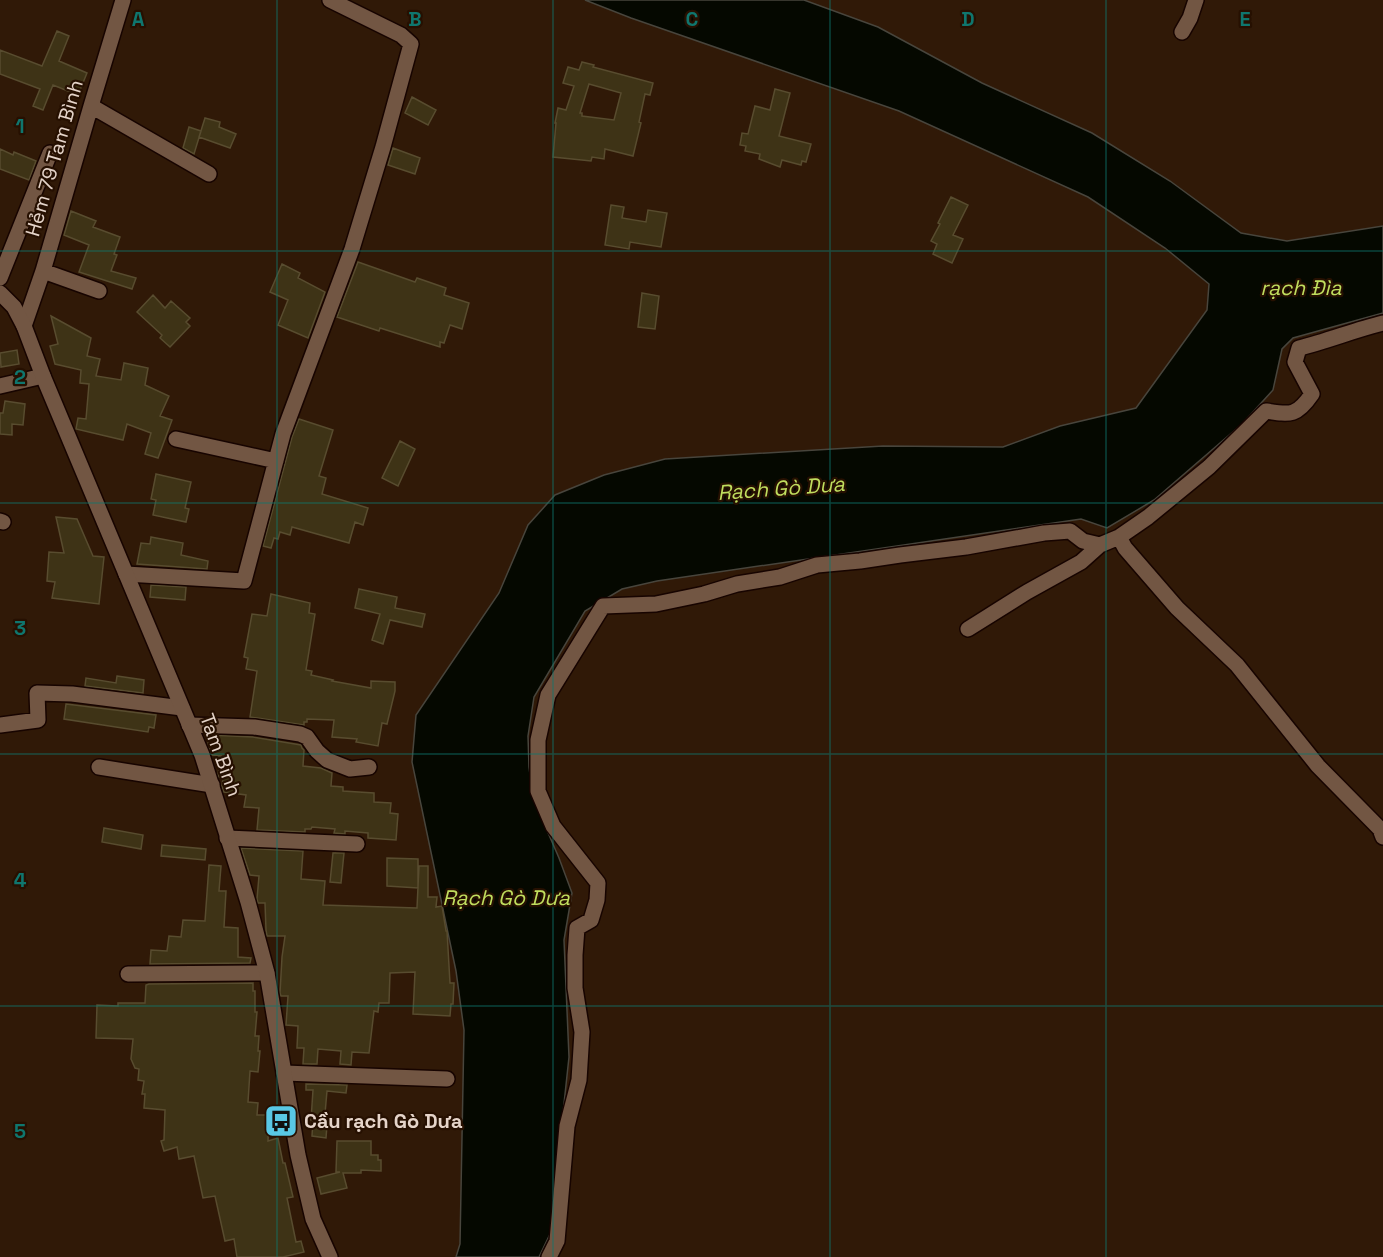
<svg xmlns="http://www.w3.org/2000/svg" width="1383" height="1257" font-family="'Space Grotesk',sans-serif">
<rect width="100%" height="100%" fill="#301907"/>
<path fill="#050800" stroke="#48453c" stroke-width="1.5" d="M585,0h219l74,27 104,56 110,50 78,48 71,52 46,8 96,-15v87l-90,25 -11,11 -9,41 -31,34 -88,76 -47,28 -26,-9 -424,62 -35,8 -37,22 -51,86 -6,39 1,31 4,31 26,60 13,35 -8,47 5,117 -19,177 -11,23h-83l4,-13 4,-214 -8,-59 -44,-209 4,-47 83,-122 29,-68 27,-30 49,-20 61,-16 218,-13 120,1 57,-21 76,-18 71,-98 2,-26 -44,-36 -77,-51 -189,-86 -268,-93z"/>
<path fill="#3e3316" stroke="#584c2f" stroke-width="1.5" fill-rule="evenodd" d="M57,31l12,5 -10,25 28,12 -9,22 -25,-10 -10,25 -10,-4 7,-17 -40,-15v-24l42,16z
M582,62l12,3 -1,2 60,16 -3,12 -5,-1 -6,28 2,1 -8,33 -28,-7 -1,10 -12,-2 -1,4 -38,-4 3,-34h-1l3,-15 8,2 8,-24 -11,-3 5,-16 11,3zM589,84l32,9 -7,27 -32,-4v-3h-2z
M775,89l15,4 -11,43 32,8 -5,18 -4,-1 -1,4 -19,-5 -2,7 -21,-8 1,-5 -15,-3 1,-5 -6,-1 2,-12 6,1 7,-28 15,4z
M412,97l24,13 -8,15 -23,-12z
M205,118l15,4 -1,5 17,7 -6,14 -31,-11z
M189,127l12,4 -7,23 -11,-6z
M393,148l27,10 -5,16 -27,-9z
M0,149l13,6 1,-3 22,9 -7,19 -29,-11z
M951,197l17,8 -15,30 10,4 -11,24 -19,-9 4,-10 -6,-3 9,-17 -2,-1z
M611,205l13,2 -2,11 24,4 2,-12 19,3 -6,34 -31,-5 -1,7 -24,-4z
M71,211l25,10 -3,6 27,10 -6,17 3,1 -6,16 25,7 -4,11 -53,-17 10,-27 -25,-10z
M358,262l57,20 2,-4 29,10 -2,7 25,8 -7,26 -12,-4 -6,18 -4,-1v5l-60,-19 -1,3 -42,-14z
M282,264l18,9 -2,5 27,14 -17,46 -30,-13 10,-25 -18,-8z
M642,293l17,3 -4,33 -17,-2z
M153,295l12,13 6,-7 19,17 -4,4 4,4 -20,21 -10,-9 2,-3 -25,-23z
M51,316l40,22 -4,18 13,3 -4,17 25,4 3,-17 24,5 -3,17 24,11 -9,20 12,4 -14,38 -13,-4 6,-21 -24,-9 -4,16 -47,-11 2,-11 8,1 3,-35 -9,-1 1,-13 -26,-6 -5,-18 8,-2z
M17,350l2,14 -18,3 -1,-14z
M5,401l20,3 -2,21 -11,-1v11l-12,-1v-21h3z
M299,419l34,11 -14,46 7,2 -4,16 46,14 -5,17 -8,-3 -6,21 -57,-16 -2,8 -10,-3 -2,7 -4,-1 -3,10 -8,-2 29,-109z
M400,441l15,8 -17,37 -16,-8z
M156,474l35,8 -6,26 4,1 -3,13 -33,-7 3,-15 -5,-1z
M56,517l21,2 16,37 11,1 -5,47 -47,-6 3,-16 -8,-1 2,-29 15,1z
M151,537l32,6 -2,12 27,6 -1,8 -70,-5 4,-21 9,1z
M151,585l35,2 -1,13 -35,-3z
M359,589l38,8 -2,11 30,6 -3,13 -32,-7 -7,24 -11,-4 8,-26 -25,-6z
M271,594l39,9 -1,10 6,1 -9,56 6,1 -1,4 22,5 -1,1 39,7v-7l24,1v9l-8,33 -5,-1 -4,23 -22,-4 1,-3 -25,-2 2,-17 -27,-1v3h-3v3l-54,-8 7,-46 -11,-2 2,-11 -4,-1 8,-43 15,2z
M117,676l27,4 -1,13 -58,-7 1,-8 30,5z
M66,704l90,11 -2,13 -5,-1 -1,5 -84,-13z
M209,735l44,2 48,8 1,3 2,2 -1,16 18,2 11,5 -1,13 12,1v4l31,2v9l17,1 -1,10 8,1 -2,26 -28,-2v-5l-23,-2v3l-11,-1 1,-4 -23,-2 -1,2h-6v3l-48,-2 2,-22 -15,-1 2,-12 -22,-3 -2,-6 1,-8 -4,-1 -1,-3 3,-18 -9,-1 -4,-11z
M104,828l39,7 -2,14 -39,-7z
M162,845l44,4 -1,11 -44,-4z
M241,848l62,3 -2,28 24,2 -2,24 94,3 2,-42h9v31h9l-1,10 6,-1 4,25h1l3,52h4l-1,21h-2l-1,12 -37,-2 2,-42 -25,1 -1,30h-10l-1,9 -4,-1 -5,42 -17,-1 -1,13 -11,-1 1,-13 -23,-2 -1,15h-14l1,-16h-7l1,-22 -12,-1 2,-29h-7l-1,-3 2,-36 3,-21h-18l-1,-6 -1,-27h-7l-1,-4 2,-23 -9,-1z
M333,853h11l-3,30 -11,-1z
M387,858l31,1v29l-31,-2z
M209,865l12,1 -2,25h7l-2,36 14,1v29l13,1 -1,5 -100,1 1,-14 16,1 2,-15 12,1 2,-17 22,1z
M253,983v8h2v21h2l-2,24h4l-1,15h2l-2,21 -8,-1 -2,31 10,1 -1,12h12l-1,26 10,-3 5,25h2l8,34 -6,1 9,44 5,-1 3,11 -21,5h-46l-3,-18 -9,2 -10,-45 -12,2 -9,-42 -15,3 -2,-12 -13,4 -3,-10 3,-1 1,-30 -21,-2 1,-14h-3l2,-13 -6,-1 1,-11 -4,-1 -4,-9 2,-20 -37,-1 1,-33 21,1v-3h27l1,-18 3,-1z
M306,1084l41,1 -1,8 -19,-2 -3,34h3l-1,13 -14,-2 1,-16h-2l2,-30h-7z
M337,1141h34v14h7v5h3v11l-20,-1v3h-18l4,15 -26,6 -4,-16 23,-6h-4z"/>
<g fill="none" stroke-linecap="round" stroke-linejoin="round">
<defs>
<path id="minor" d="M1182,32l8,-14 6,-18
M91,106l118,68
M43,271l56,20
M0,278l50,-125
M1383,323c-29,7 -55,18 -84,25l-4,14 17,32c-15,22 -21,21 -46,17l-57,56 -61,50 -29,20 6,11 52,60 60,57 81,101 62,63 3,8
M24,326l19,-55 48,-165 32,-106
M0,386l43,-10
M176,439l100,22
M0,521l3,1
M126,574l118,7 39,-147 69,-185 31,-102 28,-103 -10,-9 -71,-35
M968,629l59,-37 54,-30 19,-17
M0,725l38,-5 -1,-27 35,1 110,14
M189,725l65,2 46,7 7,3 10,14 10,9 23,9 19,-2
M99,767l113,18
M227,838l130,6
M128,974l139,-1
M284,1073l163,6
M549,1257l8,-16 10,-115 12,-46 3,-48 -7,-44v-33l2,-27 14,-8 6,-20 1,-17 -45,-57 -15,-35v-51l10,-45 55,-89 53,-2 48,-10 33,-10 43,-7 37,-12 43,-4 40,-6 66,-8 78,-14 26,-2 13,10 17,4 19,-8"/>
<path id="secondary" d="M0,293l14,14 10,19 19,50 159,379 46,147 19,71 31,182 15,64 17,38"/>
</defs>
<use href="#minor" stroke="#170400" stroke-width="18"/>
<use href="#secondary" stroke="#170400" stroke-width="18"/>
<use href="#minor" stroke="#725643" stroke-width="15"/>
<use href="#secondary" stroke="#725643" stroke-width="15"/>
</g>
<path fill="none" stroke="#0f766e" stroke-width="1.5" stroke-opacity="0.55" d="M277,0v1257M553,0v1257M830,0v1257M1106,0v1257M0,251h1383M0,503h1383M0,754h1383M0,1006h1383"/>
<defs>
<symbol id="bus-square" viewBox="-11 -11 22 22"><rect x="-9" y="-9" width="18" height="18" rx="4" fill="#59c8e5" stroke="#261001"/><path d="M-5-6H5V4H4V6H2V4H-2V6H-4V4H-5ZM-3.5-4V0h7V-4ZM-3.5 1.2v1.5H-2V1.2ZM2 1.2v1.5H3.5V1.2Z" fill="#111"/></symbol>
</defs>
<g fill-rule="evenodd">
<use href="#bus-square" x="262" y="1102" width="38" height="38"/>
</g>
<g text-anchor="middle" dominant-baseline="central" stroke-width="4.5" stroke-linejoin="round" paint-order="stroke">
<g font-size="20" fill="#e5d4c9" stroke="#261001">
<text transform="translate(54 158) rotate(-74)">Hẻm 79 Tam Bình</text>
<text transform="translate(221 755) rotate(70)">Tam Bình</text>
</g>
<g font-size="20" font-weight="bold" fill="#e5d4c9" stroke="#261001" text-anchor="start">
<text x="304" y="1121">Cầu rạch Gò Dưa</text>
</g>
<g font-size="21" font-style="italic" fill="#c0dd5e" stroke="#261001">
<text x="1301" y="287">rạch Đìa</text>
<text transform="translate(781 488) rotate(-4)">Rạch Gò Dưa</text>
<text x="506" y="897">Rạch Gò Dưa</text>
</g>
</g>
<g font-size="20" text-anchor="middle" font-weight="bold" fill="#0f766e" stroke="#261001" stroke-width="4.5" stroke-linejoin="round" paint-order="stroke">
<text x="138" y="26">A</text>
<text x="415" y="26">B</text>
<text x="692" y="26">C</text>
<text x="968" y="26">D</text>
<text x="1245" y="26">E</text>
<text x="20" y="133">1</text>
<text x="20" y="384">2</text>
<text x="20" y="635">3</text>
<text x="20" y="887">4</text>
<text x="20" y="1138">5</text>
</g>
</svg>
